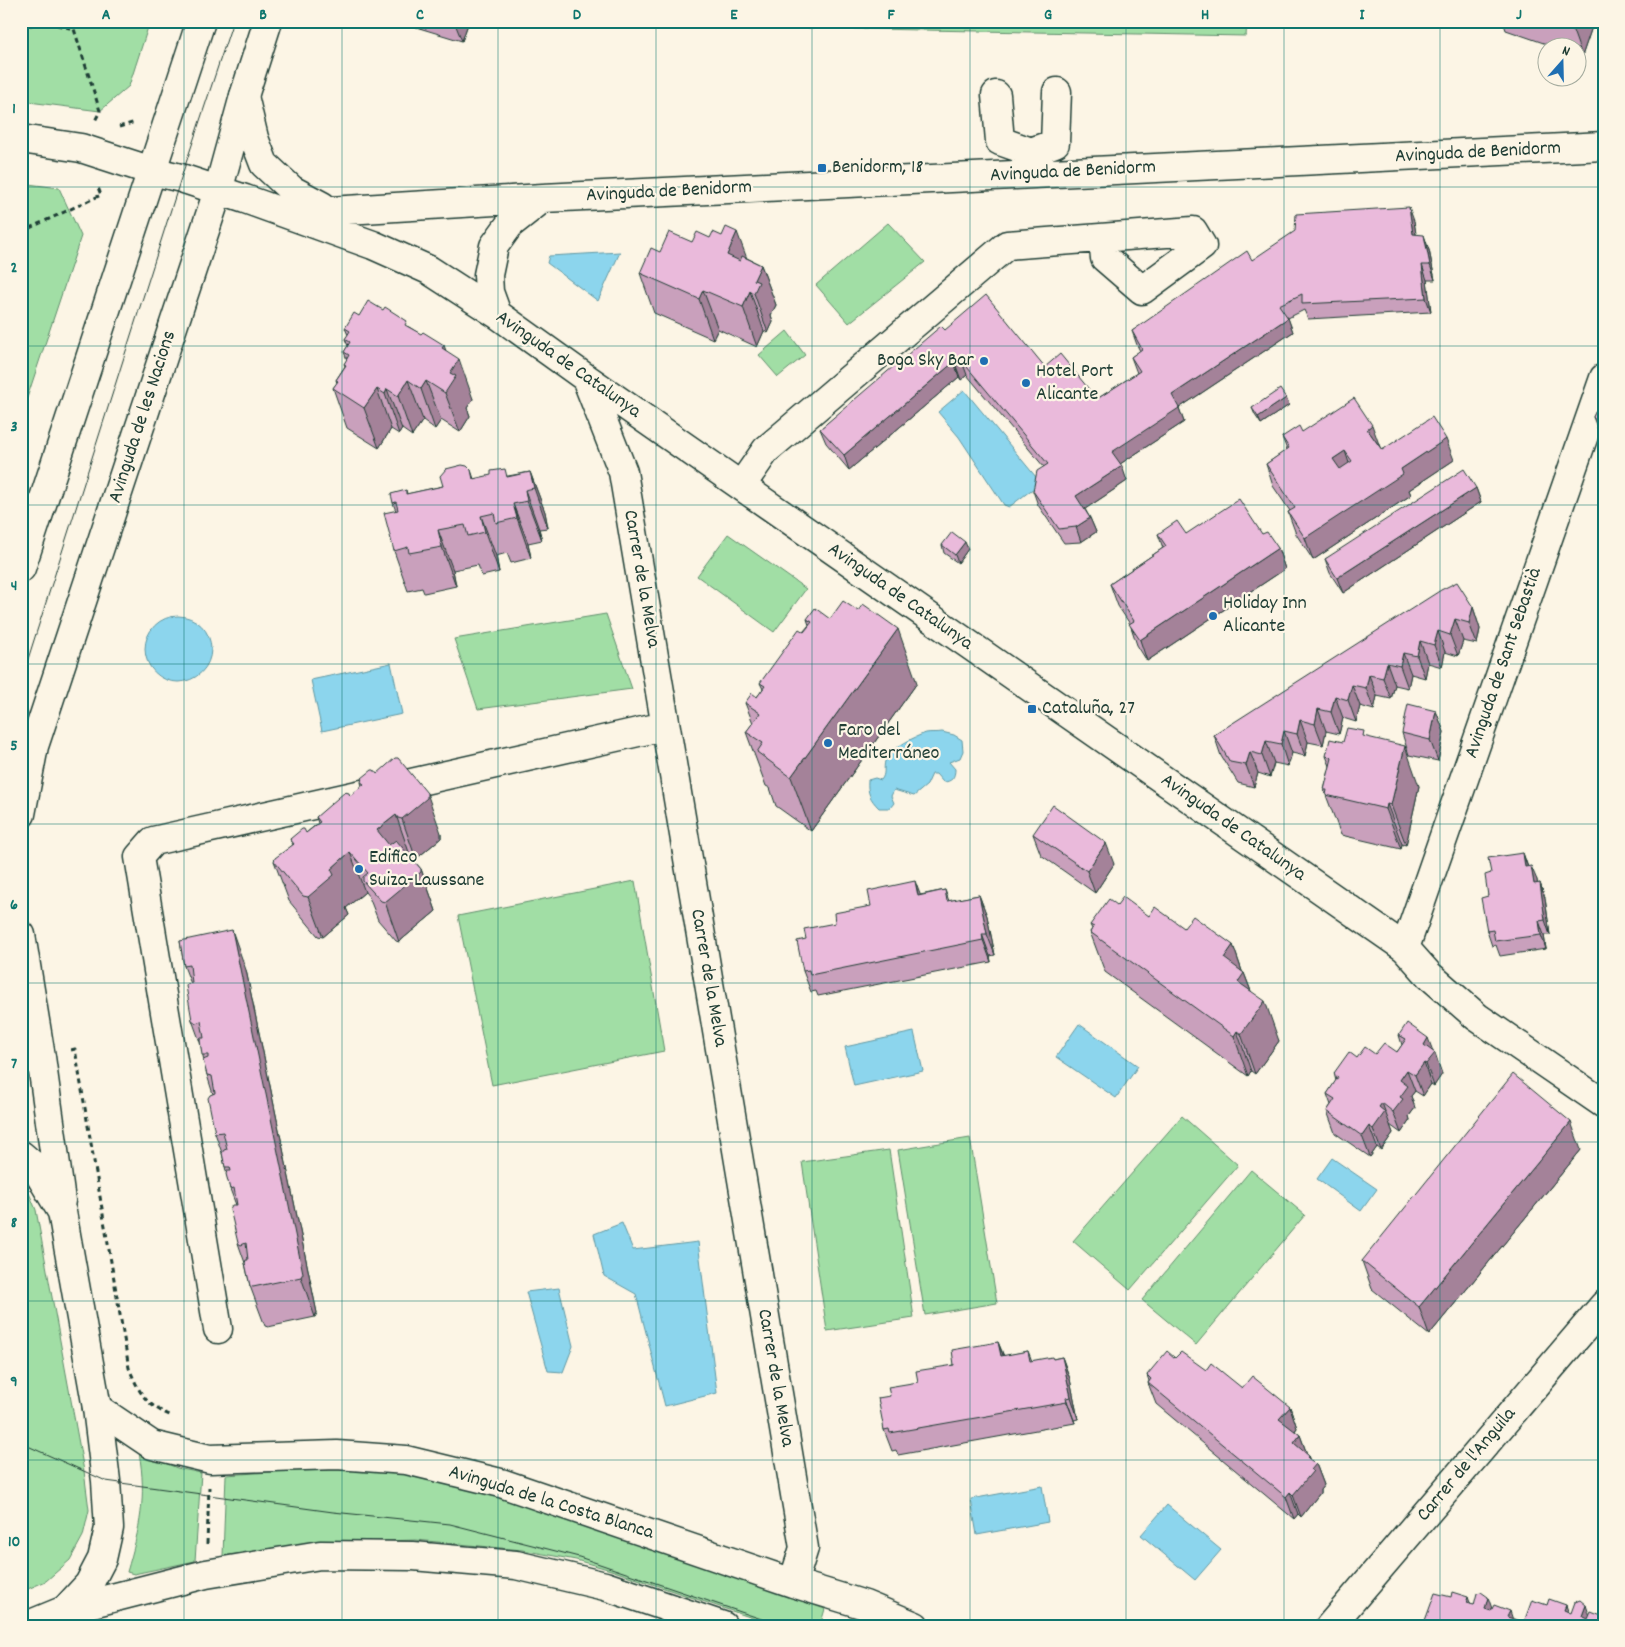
<svg xmlns="http://www.w3.org/2000/svg" width="1625" height="1647" font-family="Dekko,sans-serif">
<rect width="100%" height="100%" fill="#fcf5e5"/>
<filter id="ink" filterUnits="userSpaceOnUse"><feTurbulence type="fractalNoise" baseFrequency=".02" numOctaves="2"/><feDisplacementMap in="SourceGraphic" scale="10" xChannelSelector="R" yChannelSelector="G"/><feConvolveMatrix kernelMatrix="1 2 1 2 8 2 1 2 1" color-interpolation-filters="sRGB"/></filter>
<g filter="url(#ink)">
<path fill="#a1dea5" stroke="#608e6c" d="M21,21h129l-21,65 -29,25 -79,-10z
M495,21h752l-1,15 -752,-14z
M21,183l38,5 22,48 -60,180z
M888,223l37,39 -76,61 -33,-38z
M787,331l18,24 -27,22 -19,-22z
M728,534l78,55 -32,43 -77,-56z
M606,614l26,75 -154,20 -24,-70z
M635,881l29,170 -172,34 -34,-169z
M1182,1116l56,49 -108,125 -57,-49z
M970,1138l27,165 -72,12 -27,-165z
M889,1150l25,168 -87,13 -25,-169z
M1251,1170l54,45 -109,130 -54,-45z
M21,1182l6,6 9,22 48,261 5,39 -6,26 -13,24 -24,21 -25,11z
M139,1452l38,16 24,5 -6,88 -61,13 -7,-2c13,-45 20,-73 12,-120z
M300,1470h49l56,4 53,11 67,20 300,104 -5,17h-44l-165,-56 -35,-10 -54,-10 -106,-10 -95,3 -98,13 3,-81z"/>
<path fill="#8cd5ed" stroke="#6098a3" d="M620,252l-22,49 -51,-38 2,-7z
M964,390l72,87 -2,11 -25,19 -5,-2 -45,-68 -21,-25z
M145 649a33 33 0 1 1 66 0a33 33 0 1 1-66 0Z
M391,663l11,51 -80,17 -11,-51z
M942,732l12,3 8,5 1,11 -3,7 -11,4 6,7c0,8 -3,13 -12,13l-7,-8h-4l-5,11 -13,11 -20,-6 -3,6 3,7 -4,5h-11c-9,-9 -12,-15 -11,-28l7,-2 6,2c5,-6 2,-11 4,-19 4,-12 29,-24 41,-28 5,-1 11,0 16,-1z
M1079,1024l59,42 -22,32 -60,-41z
M914,1032l9,39 -69,15 -9,-39z
M1332,1158l45,31 -16,22 -44,-32z
M622,1223l11,27 65,-8 19,151 -52,13 -29,-112 -32,-18 -10,-42z
M559,1288l14,58 -10,26 -15,-1 -22,-79z
M1042,1486l6,36 -71,13 -6,-36z
M1167,1505l54,45 -26,30 -54,-45z"/>
<g fill="none" stroke-linecap="round" stroke-linejoin="round">
<defs>
<path id="minor" d="M996,95l4,46 31,11 24,-9 2,-51
M244,96l10,42 10,26 28,26 30,16
M21,139l60,9 71,23 29,7 64,21 128,46 56,25 68,44 89,64 819,570 24,27 48,42 127,87
M297,206l33,5 213,-13 1061,-52
M497,314l-8,-22 -1,-17 6,-29 16,-22 33,-26
M586,378l37,94 181,1076 -11,35
M741,486l25,-36 241,-205 186,-14 9,15 -60,44 -37,-32 -2,-20
M1405,948l199,-570
M218,1329l-79,-472 14,-16 512,-115
M97,1408l55,37 58,14 127,-4 69,5 95,23 292,100 72,22 50,21
M65,1610l141,-36 114,-19 93,1 103,9 89,21 118,40
M1330,1626l274,-321"/>
<path id="major" d="M21,568l180,-547
M21,814l13,-68 184,-555 26,-95 24,-75
M21,935l20,122 20,144
M21,1155l14,12 27,45 35,196 9,73 3,47 -7,31 -13,25 -24,26 -39,16"/>
</defs>
<use href="#minor" stroke="#1f3d34" stroke-width="31"/>
<use href="#major" stroke="#1f3d34" stroke-width="31"/>
<path stroke="#1f3d34" stroke-width="3" stroke-dasharray="5 4" stroke-linecap="butt" d="M40,21l34,8
M77,21l-3,8 26,82 -5,10
M21,28l20,-6
M119,127l16,-5
M21,232l80,-37 -4,-10
M71,1050l4,-1 54,319c11,26 16,37 43,48
M207,1544l2,-57"/>
<use href="#minor" stroke="#fcf5e5" stroke-width="28"/>
<use href="#major" stroke="#fcf5e5" stroke-width="28"/>
<path stroke="#1f3d34" stroke-width="1" d="M21,681l160,-503 52,-157
M21,1443l85,38 227,31 117,12 129,33 203,69"/>
</g>
<path fill="#c9a0bc" stroke="#1f3d34" d="M405,21h64l-7,20 -56,-17z
M1503,21h91l-12,35 -4,-2v-6h-20l-52,-18z
M1414,221l2,13 13,16 6,30h-8l4,32 -123,7 -4,-9 -16,8 5,14 -114,76 5,14 -64,42 7,17 -42,28 5,9 6,14 -15,10 -17,1 -26,-38 -5,-14 11,-24 -77,-92 -6,5 -2,-3 -110,93 -23,-27 -6,-14 125,-99 100,37 52,32 40,-26 -6,-16 9,-6 -3,-6 -5,-14 120,-71z
M692,242l55,16 14,7 15,40 -5,10 2,7 -5,11 -4,-2 -7,16 -39,-18 -5,10 -59,-26 -14,-40z
M359,316l50,11 36,23 28,49 -6,9 3,8 -10,16 -19,-12 -6,9 -12,-9 -11,16 -10,-7 -3,5 -8,-5 -12,19 -32,-20 -14,-40 4,-5 -1,-3 9,-14 -1,-2 3,-4 -3,-8 4,-6 -3,-7 3,-4 -3,-7z
M1604,394v52l-11,-29z
M1286,398l3,7 -28,19 -6,-9 -3,-7z
M1302,432l78,15 2,3 72,10 -45,30 2,5 -98,65 -17,-26 -8,-22 2,-1 -17,-25 -7,-22 21,-14 -5,-13z
M471,470l3,9 34,-3 22,-4 15,40 3,16 -9,1 3,11 -14,3 3,15 -20,5 -4,-10 -11,3 3,16 -17,4 -4,-11 -25,5 3,16 -32,7 -2,-5 -14,3 -14,-40 2,-40 -3,-8 13,-13 1,4 36,-8z
M1476,488l5,14 -138,91 -13,-20 -5,-14z
M1158,534h104l16,14 7,21 -138,92 -10,-16 -7,-21 -12,-18 -8,-22 53,-36z
M942,545l26,4 -10,14 -14,-10z
M1473,607l7,22 -3,15 -14,-3 -5,15 -13,-4 -3,15 -14,-4 -3,15 -14,-4 -3,14 -13,-3 -4,14 -14,-3 -3,14 -14,-4 -4,16 -13,-4 -4,16 -13,-3 -3,14 -15,-3 -3,14 -13,-3 -4,13 -14,-3 -4,14 -12,-4 -4,14 -16,-4 -17,-27 -7,-21z
M807,619l110,64 -106,148 -35,-25 -6,-18 -4,-2 -20,-54 7,-9 -8,-20 12,-6 6,-8 -3,-6 49,-58z
M1436,711l8,21 -6,29 -29,-6 -7,-22z
M1366,737l53,49 -13,59 -4,-1 -1,5 -60,-14 -17,-45 6,-24 -4,-10 17,-14z
M377,774l64,59v5l-25,21 -3,-1 -3,-3h-1l12,14 14,39 1,3 -37,31 -3,-1 -18,-21 -9,-23 -4,-5 -19,16 3,7 -26,22 -5,-1 -29,-35 -15,-40 19,-16 -3,-6 16,-6 12,-10 -2,-6 34,-21 12,-10 -1,-4z
M1033,834l81,30 -19,29 -54,-38z
M1523,853l5,14 9,13v4l3,-1 5,15 5,37h-6l2,14 -46,7 -4,-11 -4,1 -5,-15 1,-35 3,-23z
M945,890l4,11 30,-6 8,21 8,39 -5,1 1,6 -173,34 -2,-5 -5,1 -8,-21 32,-48 85,-28z
M1117,905l116,40 9,26 2,2 7,18 28,50 -24,33 -4,-3 -3,5 -143,-104 -15,-40 2,-3 -2,-4z
M180,941l66,29 71,343 -2,4 -47,10 -3,-1 -15,-40 -5,-23 -7,-20 -2,-38 -6,-16 -8,-36 -7,-20 -2,-39 -6,-19 -7,-33 -8,-22 -1,-36 -7,-18z
M1399,1035l34,17 9,22 -8,12 -3,-2 -8,12 -8,-5 -4,5 4,12 -6,8 1,4 -9,13 -11,-8 3,8 -12,17 -4,-3 -7,10 -35,-24 -8,-22 4,-6 -4,-11 9,-13 -2,-8 23,-15 18,-4 22,-2 5,-7z
M1581,1150l-152,185 -57,-46 -10,-28z
M998,1342l6,14 24,-5 4,10 21,-2 9,-2 8,22 8,40 -4,1 1,3 -177,32 -2,-5 -4,1 -8,-21 6,-34 64,-31z
M1175,1358l31,12 36,18 48,19 7,21 -2,3 5,4 7,19 2,2 2,4 5,4 8,21 -4,5v3l-19,24 -3,-3 -4,5 -138,-115 -8,-21 1,-2 -2,-6z"/>
<path fill="#a48299" stroke="#1f3d34" d="M454,21h15l-7,20z
M1574,21h20l-12,35 -10,-28z
M1409,207l5,14 4,27 -5,-14z
M737,232l15,40 -25,-17z
M1424,235l5,15 6,30 -5,-15z
M761,265l15,40 -5,10 2,7 -5,11 -14,-40v-13z
M1422,265l5,15 4,32 -5,-14z
M703,290l15,39 -5,10 -14,-40z
M750,291l14,40 -7,16 -14,-40z
M1288,318l5,14 -114,76 5,14 -67,44 -5,-14 60,-57z
M444,345l8,24 7,-10 14,40 -6,9 3,8 -10,16 -15,-39 -3,-45z
M962,361l5,14 -6,5 -5,-14z
M954,362l5,15 -110,93 -5,-15z
M408,380l15,40 -11,16 -14,-40z
M426,381l15,39 -6,9 -14,-40z
M377,389l14,40 -12,19 -15,-40z
M387,389l15,40 -3,5 -14,-40z
M1286,398l3,7 -28,19 -3,-7z
M1372,425l8,22 -13,-18z
M1446,439l8,21 -45,30 2,5 -98,65 -8,-22 96,-69z
M1345,451l7,21 -11,8 -8,-21z
M1122,466l5,15 -45,30 -6,-15z
M530,472l15,40 3,16 -14,-40z
M1476,488l5,14 -138,91 -6,-15z
M525,490l14,39 3,11 -15,-39z
M513,504l15,39 3,15 -14,-40z
M481,516l15,40 3,16 -14,-40z
M1090,518l6,14 -15,10 -5,-15z
M438,530l15,40 3,16 -14,-39z
M965,542l3,7 -10,14 -3,-8z
M1278,548l7,21 -138,92 -7,-21z
M1473,607l7,22 -3,15 -8,-21z
M1455,619l8,22 -5,15 -8,-21z
M898,629l19,54 -106,148 -20,-54z
M1438,631l7,21 -3,15 -8,-22z
M1420,641l8,22 -3,15 -8,-22z
M1403,653l8,21 -3,14 -8,-22z
M1387,663l8,22 -4,14 -8,-21z
M1369,675l8,21 -3,14 -8,-22z
M1352,685l8,21 -4,16 -8,-22z
M1335,696l8,22 -4,16 -8,-22z
M1318,709l8,22 -3,14 -8,-21z
M1436,711l8,21 -6,29 -8,-21z
M1300,720l8,22 -3,14 -8,-22z
M1284,731l8,22 -4,13 -7,-22z
M1266,741l8,22 -4,14 -8,-22z
M1405,746l14,40 -13,59 -15,-40z
M1250,752l8,21 -4,14 -8,-22z
M427,793l14,40v5l-25,21 -14,-40z
M1387,804l15,40 -1,5 -15,-40z
M396,815l14,40 -19,15 -14,-40z
M1106,843l8,21 -19,29 -8,-22z
M350,852l15,40 -19,16 3,7 -26,22 -15,-40 23,-28z
M1523,853l5,15 -3,-1z
M1531,866l6,14 2,19 -5,-15z
M421,869l14,39 1,3 -37,31 -14,-40z
M915,881l8,21 -5,-6z
M1540,883l5,15 5,37 -5,-15z
M979,895l8,21 8,39 -8,-21z
M1539,921l5,14 2,14 -5,-14z
M232,930l14,40 71,343 -2,4 -14,-40z
M982,934l8,22 1,6 -8,-22z
M1233,945l10,29 1,-1 14,37 7,-9 14,40 -24,33 -14,-40 -17,-76z
M1237,1031l14,40 -3,5 -14,-40z
M1428,1038l6,16 1,-1 7,21 -8,12 -8,-22 -2,-19z
M1424,1063l7,21 -8,12 -8,-21z
M1407,1070l8,21 -4,5 4,12 -6,8 1,4 -9,13 -8,-21 7,-15v-17z
M1382,1103l11,30 -12,17 -8,-21 6,-22z
M1571,1122l10,28 -152,185 -10,-28z
M1369,1126l8,21 -7,10 -8,-21z
M998,1342l8,21 -5,-7z
M1062,1357l8,22 8,40 -7,-22z
M1066,1398l8,22 1,3 -8,-21z
M1290,1407l7,21 -10,12 -8,-21z
M1300,1435l8,22 -14,-14z
M1309,1456l4,11 3,-3 8,21 -4,5v3l-19,24 -8,-22z
M1290,1492l8,22 -4,5 -8,-22z
M1468,1597l10,28 -12,-22z
M1488,1597l10,29 -13,-17z
M1566,1605l7,21 -9,-16z
M1586,1605l7,21 -11,-10z
M1510,1611l5,15 -8,-9z"/>
<path fill="#eabadb" stroke="#1f3d34" fill-rule="evenodd" d="M1553,21h21l-2,7z
M1409,207l4,27 11,1 6,30h-8l4,33 -124,6v-10l-23,11 9,13 -116,77 7,13 -67,44 10,14 -46,30 14,22 -14,9 -17,2 -26,-38 4,-20 11,-7 -86,-103 -6,5 -2,-4 -110,93 -24,-26 121,-103 4,4 41,-35 59,72 15,-13 37,45 43,-28 -9,-14 11,-8 -10,-18 115,-80 5,9 43,-29 1,-17z
M726,227l11,5 -10,23 13,6 2,-5 19,9 -7,15 5,2 -5,11 -4,-2 -7,16 -40,-17 -4,9 -59,-26 11,-25 9,4 9,-20 23,10 5,-10 13,6 3,-6 9,4z
M368,301l15,9 2,-3 22,14 -2,4 16,9 2,-2 21,13 -2,3 17,11 -9,14 6,3 -11,17 -19,-12 -5,8 -13,-9 -10,16 -11,-7 -2,5 -8,-5 -13,19 -31,-20 5,-7 -2,-1 10,-15 -2,-1 5,-9 -5,-3 6,-10 -5,-3 5,-8 -5,-3 9,-15 5,3z
M1280,389l6,9 -28,19 -6,-9z
M1604,394v37l-11,-14z
M1354,398l18,27 -5,4 15,21 50,-33 14,22 -45,30 2,5 -98,64 -17,-26 7,-4 -29,-44 23,-16 -7,-11 17,-11 3,6zM1345,451l7,10 -12,8 -7,-10z
M462,465l5,1 4,4 2,9 18,-4v-4l14,-2 2,8 23,-5 4,16 -9,2 2,11 -14,3 4,14 -21,5 -2,-10 -13,3 4,16 -17,4 -3,-11 -27,5 4,17 -33,6 -1,-6 -14,4 -10,-38 14,-3 -2,-8 -3,1 -2,-9 15,-4v4l37,-8 -3,-10 6,-7z
M1464,469l12,19 -139,90 -12,-19z
M1239,499l23,35 5,-2 11,16 -138,92 -11,-16 5,-3 -24,-37 56,-38 -8,-12 19,-13 9,13z
M952,532l13,10 -10,13 -13,-10z
M1457,582l16,25 -4,16 -14,-4 -5,16 -12,-4 -4,14 -14,-4 -3,15 -14,-3 -3,13 -13,-3 -4,15 -14,-3 -3,13 -14,-3 -4,15 -13,-4 -4,16 -13,-3 -3,15 -15,-4 -3,14 -13,-3 -3,13 -15,-3 -4,14 -12,-3 -4,13 -16,-3 -16,-27 227,-145z
M843,601l15,10 5,-7 35,25 -107,148 -34,-25 6,-9 -17,-11 14,-19 -15,-10 7,-10 5,4 8,-11 -5,-3 39,-54 5,3 8,-10 -5,-3 8,-11 15,11z
M1408,704l28,7 -6,29 -28,-7z
M1347,728l17,3 -1,5 42,10 -14,59 -4,-1 -1,5 -60,-14 1,-5h-3l8,-32 -6,-2 4,-17 13,3z
M395,758h3l29,35v5l-25,21 -4,-1 -2,-3 -19,15 12,15 7,-5 25,29v3l-36,30 -4,-1 -18,-20v-4l5,-4 -18,-21 -19,17 3,6 -26,22 -5,-1 -29,-35 1,-3 19,-14 -4,-5 12,-10h2l2,4 14,-11 -4,-5 29,-25 4,1 1,3 14,-12 -3,-2 1,-4 10,-8h2l3,4z
M1053,805l53,38 -19,28 -54,-37z
M1523,853l2,14 6,-1 3,18 6,-1 5,37 -6,1 2,14 -46,6 -2,-11 -6,1 -6,-33 7,-2 -3,-21 6,-2 -3,-15z
M915,881l3,15 27,-6 2,11 32,-6 8,39h-5l1,6 -173,35 -1,-5 -6,1 -6,-30 9,-2 -2,-10 31,-6 -1,-10 37,-7 -3,-15z
M1123,897l26,19 6,-9 29,21 9,-12 40,29 -9,13 20,15 -6,9 27,19 -24,33 -4,-3 -3,5 -144,-104 4,-5 -4,-2 19,-26 8,6z
M232,930l71,343 -2,4 -48,10 -3,-1 -5,-23 1,-3h2l-2,-17 -5,2 -3,-2 -8,-34 2,-4h5l-3,-17 -4,1 -4,-15 1,-3h4l-1,-4h-5l-3,-14 2,-3 3,-1 -4,-17 -8,1 -7,-35 2,-3 5,-2 -3,-17 -5,-1 -4,-15 5,-2v-3h-6l-2,-15 1,-2h3l-3,-17 -5,2 -4,-3 -6,-34 1,-2 5,-1 -2,-18 -6,1 -4,-25z
M1407,1023l21,15 -4,7 11,8 -9,11 -2,-1 -9,12 -8,-5 -7,10 8,6 -8,11 3,2 -10,13 -11,-9 -3,4 6,5 -12,17 -4,-3 -7,10 -35,-25 8,-12 -8,-5 11,-17 -4,-4 15,-21 8,6 8,-11 10,7 9,-11 13,9 9,-13 -7,-4z
M1513,1074l58,48 -152,185 -57,-46z
M998,1342l3,14 27,-5 2,10 22,-4 1,2 9,-2 9,40 -5,1 1,4 -177,31 -1,-4 -5,1 -6,-32 12,-2 -2,-9 30,-5 -2,-11 38,-6 -2,-15z
M1167,1351l8,7 6,-6 25,18 5,-7 31,25 10,-12 38,31 -11,12 21,16 -6,8 15,13 -1,2 8,6 -5,6 2,1 -20,24 -3,-3 -4,5 -138,-114 3,-4 -4,-4z
M1452,1592l16,5 -2,6 8,2 3,-12 4,-1 7,5 -3,12 6,2 3,-6 16,6 -3,6 17,5 8,-22 15,5 2,-6 17,6 -2,5 7,3 4,-11 5,-2 6,5 -4,11 6,3 3,-7 13,5v9h-181l12,-33 16,4z"/>
</g>
<path fill="none" stroke="#0f766e" stroke-width="1" stroke-opacity="0.55" d="M184,21v1605M342,21v1605M498,21v1605M656,21v1605M812,21v1605M970,21v1605M1126,21v1605M1284,21v1605M1440,21v1605M21,187h1583M21,346h1583M21,505h1583M21,664h1583M21,824h1583M21,983h1583M21,1142h1583M21,1301h1583M21,1460h1583"/>
<g fill="#1f6fb2" stroke="#fcf5e5" stroke-width="2">
<rect x="817" y="163" width="10" height="10" rx="2.5"/>
<circle cx="984" cy="361" r="5"/>
<circle cx="1026" cy="383" r="5"/>
<circle cx="1213" cy="616" r="5"/>
<rect x="1027" y="704" width="10" height="10" rx="2.5"/>
<circle cx="828" cy="743" r="5"/>
<circle cx="359" cy="869" r="5"/>
</g>
<g text-anchor="middle" dominant-baseline="central" stroke-width="4.5" stroke-linejoin="round" paint-order="stroke">
<g font-size="20" fill="#1f3d34" stroke="#fcf5e5">
<text transform="translate(1478 153) rotate(-3)">Avinguda de Benidorm</text>
<text transform="translate(1073 172) rotate(-3)">Avinguda de Benidorm</text>
<text transform="translate(669 192) rotate(-3)">Avinguda de Benidorm</text>
<text transform="translate(568 365) rotate(35)">Avinguda de Catalunya</text>
<text transform="translate(143 417) rotate(-72)">Avinguda de les Nacions</text>
<text transform="translate(641 579) rotate(80)">Carrer de la Melva</text>
<text transform="translate(900 597) rotate(35)">Avinguda de Catalunya</text>
<text transform="translate(1504 663) rotate(-71)">Avinguda de Sant Sebastià</text>
<text transform="translate(1233 828) rotate(35)">Avinguda de Catalunya</text>
<text transform="translate(708 978) rotate(80)">Carrer de la Melva</text>
<text transform="translate(775 1378) rotate(80)">Carrer de la Melva</text>
<text transform="translate(1467 1465) rotate(-50)">Carrer de l'Anguila</text>
<text transform="translate(551 1503) rotate(17)">Avinguda de la Costa Blanca</text>
</g>
<g font-size="20" fill="#1f3d34" stroke="#fcf5e5" text-anchor="start">
<text x="832" y="168">Benidorm, 18</text>
<text x="974" y="361" text-anchor="end">Boga Sky Bar</text>
<text x="1036" y="372">Hotel Port<tspan x="1036" dy="23">Alicante</tspan></text>
<text x="1223" y="604">Holiday Inn<tspan x="1223" dy="23">Alicante</tspan></text>
<text x="1042" y="709">Cataluña, 27</text>
<text x="838" y="731">Faro del<tspan x="838" dy="23">Mediterráneo</tspan></text>
<text x="369" y="858">Edifico<tspan x="369" dy="23">Suiza-Laussane</tspan></text>
</g>
</g>
<rect width="1625" height="1647" fill="none" stroke="#fcf5e5" stroke-width="55"/>
<g transform="translate(1562 62) rotate(20)"><circle r="24" fill="#fcf5e5" stroke="#a4ab9e"/>
<path d="M0-4L9 19L0 12L-9 19Z" fill="#1f6fb2"/>
<text y="-8" font-size="14" font-weight="bold" text-anchor="middle" fill="#1f3d34">N</text>
</g>
<rect x="28" y="28" width="1570" height="1592" fill="none" stroke="#0f766e" stroke-width="2"/>
<g font-size="16" text-anchor="middle" font-weight="bold" fill="#0f766e">
<text x="106" y="19">A</text>
<text x="263" y="19">B</text>
<text x="420" y="19">C</text>
<text x="577" y="19">D</text>
<text x="734" y="19">E</text>
<text x="891" y="19">F</text>
<text x="1048" y="19">G</text>
<text x="1205" y="19">H</text>
<text x="1362" y="19">I</text>
<text x="1519" y="19">J</text>
<text x="14" y="113">1</text>
<text x="14" y="272">2</text>
<text x="14" y="431">3</text>
<text x="14" y="590">4</text>
<text x="14" y="750">5</text>
<text x="14" y="909">6</text>
<text x="14" y="1068">7</text>
<text x="14" y="1227">8</text>
<text x="14" y="1386">9</text>
<text x="14" y="1546">10</text>
</g>
</svg>
